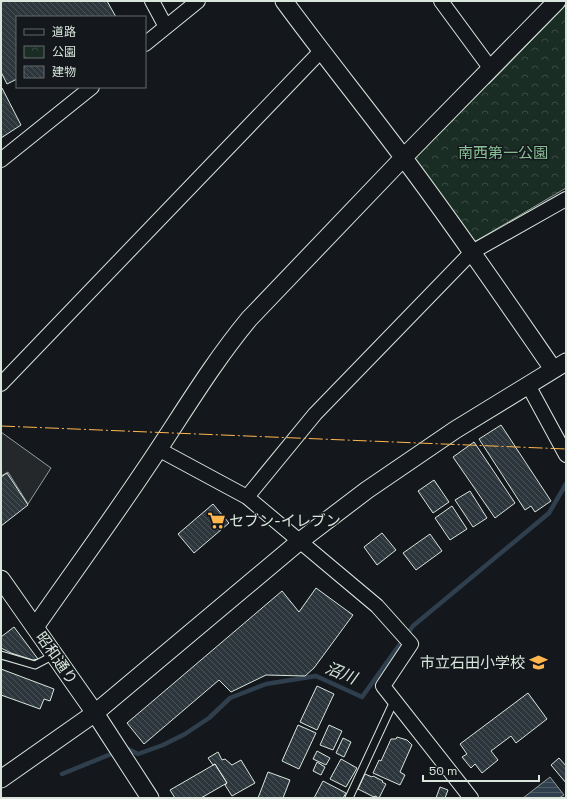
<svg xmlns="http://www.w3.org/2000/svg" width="567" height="799" font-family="'Space Grotesk','Noto Sans JP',sans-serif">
<defs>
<pattern id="park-crowns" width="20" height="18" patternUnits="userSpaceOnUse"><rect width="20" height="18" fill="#1a2d24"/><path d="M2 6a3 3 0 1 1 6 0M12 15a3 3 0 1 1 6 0" fill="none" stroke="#3b4b43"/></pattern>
<pattern id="water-rules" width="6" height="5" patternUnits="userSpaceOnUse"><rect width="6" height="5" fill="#2f3f4d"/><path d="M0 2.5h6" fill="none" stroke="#4c5b66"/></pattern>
<pattern id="building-back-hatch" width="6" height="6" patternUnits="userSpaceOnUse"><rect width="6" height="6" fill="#2c363c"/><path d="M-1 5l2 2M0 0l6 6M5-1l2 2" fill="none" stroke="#4a5358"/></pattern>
</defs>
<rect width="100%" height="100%" fill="#14181c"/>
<path fill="url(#park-crowns)" stroke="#939e99" d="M566,5v183l-90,53 -7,-2 -56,-73v-12l70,-72 6,2z"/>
<path fill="#24282b" stroke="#939e99" d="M1,432l50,36 -23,36 -20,-32 -7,4z"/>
<path fill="url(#water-rules)" stroke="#939e99" d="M550,777l14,18 -5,3h-36z"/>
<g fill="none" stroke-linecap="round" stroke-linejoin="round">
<path stroke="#2f3f4d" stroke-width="4.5" d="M123,749l3,-1 12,6 25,-9 22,-11 24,-16 21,-20 36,-14 50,-8 46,21 51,-71 136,-113 17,-29
M62,774l54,-22"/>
</g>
<path fill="url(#building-back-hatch)" stroke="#d8e6dc" d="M1,1h106l9,16h-99v62l-10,5 -6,-12z
M2,88l19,37 -20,13v-49z
M501,425l50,76 -16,11 -4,-6 -6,4 -46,-71z
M474,442l41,61 -20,15 -42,-61z
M7,473l21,32 -27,21v-49z
M434,480l15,22 -16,11 -15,-22z
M470,491l17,27 -14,9 -18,-27z
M213,504l16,19 -35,30 -16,-19z
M452,506l15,23 -17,11 -15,-22z
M382,533l14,17 -19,15 -13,-18z
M430,534l12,17 -26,19 -13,-17z
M316,588l37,27 -39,53 -9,8 -39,-1 -35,17 -12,-12 -75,64 -17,-21 155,-132 17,21z
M14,627l24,32 -5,1 -22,-7 -10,-5v-11z
M1,669l53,20 -4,12 -6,-2 -4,10 -39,-14z
M317,686l17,8 -17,36 -17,-8z
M528,693l19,26 -31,24 -5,-7 -20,15 7,9 -16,13 -7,-9 -4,4 -9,-11 5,-3 -7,-10z
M298,725l18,8 -17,36 -17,-8z
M329,725l13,6 -9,19 -13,-5z
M397,737l10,3 5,5 -12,27 5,3 -5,10 -27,-12 6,-13 2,1 10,-22h5z
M343,738l8,4 -7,15 -8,-4z
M317,751l13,7 -4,7 -13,-6z
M218,752l4,8 3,-1 7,6 9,-5 14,23 -23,13 -7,-11 2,-2 -12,-19 -2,1 -5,-7z
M559,758l7,8v17l-15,-18z
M341,759l16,9 -11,19 -16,-8z
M317,762l8,5 -4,8 -8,-4z
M215,764l12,19 -26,15h-26l-5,-8z
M268,772l22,8 -7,18h-25z
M365,774l7,3 1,-1 10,5 -1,1 4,2 -7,14 -4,-2 -1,1 -16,-8z
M323,781l23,12 -3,5h-29z
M440,787l8,3 -3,8h-9z"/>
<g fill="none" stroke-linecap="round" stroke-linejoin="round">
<defs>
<path id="service" d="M1,655l34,10 19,-10
M349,798l45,-97"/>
<path id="minor" d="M152,1l14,26
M441,1l50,68
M145,44l53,-43
M1,160l91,-73
M1,384l320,-333
M528,385l38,70
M158,449l89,48 130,109 34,38 -28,42 88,112
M247,497l68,-83 157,-162 94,-53"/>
<path id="tertiary" d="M284,1c39,53 80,104 119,156 52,69 101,141 150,212
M1,579l94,134 55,85
M35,627c37,-53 75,-105 111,-159 34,-50 64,-102 103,-149l154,-161 154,-157
M1,779l94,-66 205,-172 67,-51 88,-60 111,-68"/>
</defs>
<use href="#service" stroke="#d8e6dc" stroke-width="9"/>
<use href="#minor" stroke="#d8e6dc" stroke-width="16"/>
<use href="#tertiary" stroke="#d8e6dc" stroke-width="19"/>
<use href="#service" stroke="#14181c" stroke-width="7"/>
<use href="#minor" stroke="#14181c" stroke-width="14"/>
<use href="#tertiary" stroke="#14181c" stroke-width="17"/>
<path stroke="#ffb74d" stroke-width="1" stroke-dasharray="14 3 2 3" stroke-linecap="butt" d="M1,426l565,23"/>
</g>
<defs>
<symbol id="supermarket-bare" viewBox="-9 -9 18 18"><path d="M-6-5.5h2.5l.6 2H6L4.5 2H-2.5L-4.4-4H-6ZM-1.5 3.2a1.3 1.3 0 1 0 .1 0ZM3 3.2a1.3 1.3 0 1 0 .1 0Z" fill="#ffb74d" stroke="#14181c" stroke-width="2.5" paint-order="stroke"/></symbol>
<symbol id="school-bare" viewBox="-9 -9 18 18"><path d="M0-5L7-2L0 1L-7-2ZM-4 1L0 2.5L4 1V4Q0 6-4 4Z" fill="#ffb74d" stroke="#14181c" stroke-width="2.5" paint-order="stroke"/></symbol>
</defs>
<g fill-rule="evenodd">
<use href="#supermarket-bare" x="204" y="508" width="25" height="25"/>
<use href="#school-bare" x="526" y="650" width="25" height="25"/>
</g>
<g text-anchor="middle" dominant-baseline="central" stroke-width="3" stroke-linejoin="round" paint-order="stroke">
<g font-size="15" fill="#8ac095" stroke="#14181c">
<text x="503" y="152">南西第一公園</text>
</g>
<g font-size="15" fill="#d8e6dc" stroke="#14181c" text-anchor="start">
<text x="229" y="520">セブン-イレブン</text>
<text x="525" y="662" text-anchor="end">市立石田小学校</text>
</g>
<g font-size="15" fill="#d8e6dc" stroke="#14181c">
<text transform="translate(57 658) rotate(55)">昭和通り</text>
</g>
<g font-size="16" font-style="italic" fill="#d8e6dc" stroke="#14181c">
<text transform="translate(341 673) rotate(22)">沼川</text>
</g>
</g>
<rect width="567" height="799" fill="none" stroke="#d8e6dc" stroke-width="4"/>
<rect x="16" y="16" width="130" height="72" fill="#14181c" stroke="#626a69"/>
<rect x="24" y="29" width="20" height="6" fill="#14181c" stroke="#626a69"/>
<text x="52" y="36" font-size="12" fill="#d8e6dc">道路</text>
<rect x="24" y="46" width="20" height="12" fill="url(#park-crowns)" stroke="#626a69"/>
<text x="52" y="56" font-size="12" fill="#d8e6dc">公園</text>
<rect x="24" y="66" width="20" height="12" fill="url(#building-back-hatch)" stroke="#626a69"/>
<text x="52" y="76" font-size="12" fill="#d8e6dc">建物</text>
<path d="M423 775v6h116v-6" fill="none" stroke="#d8e6dc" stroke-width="2"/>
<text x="429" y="775" font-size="12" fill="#d8e6dc" stroke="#14181c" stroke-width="3" paint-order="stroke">50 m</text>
</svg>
